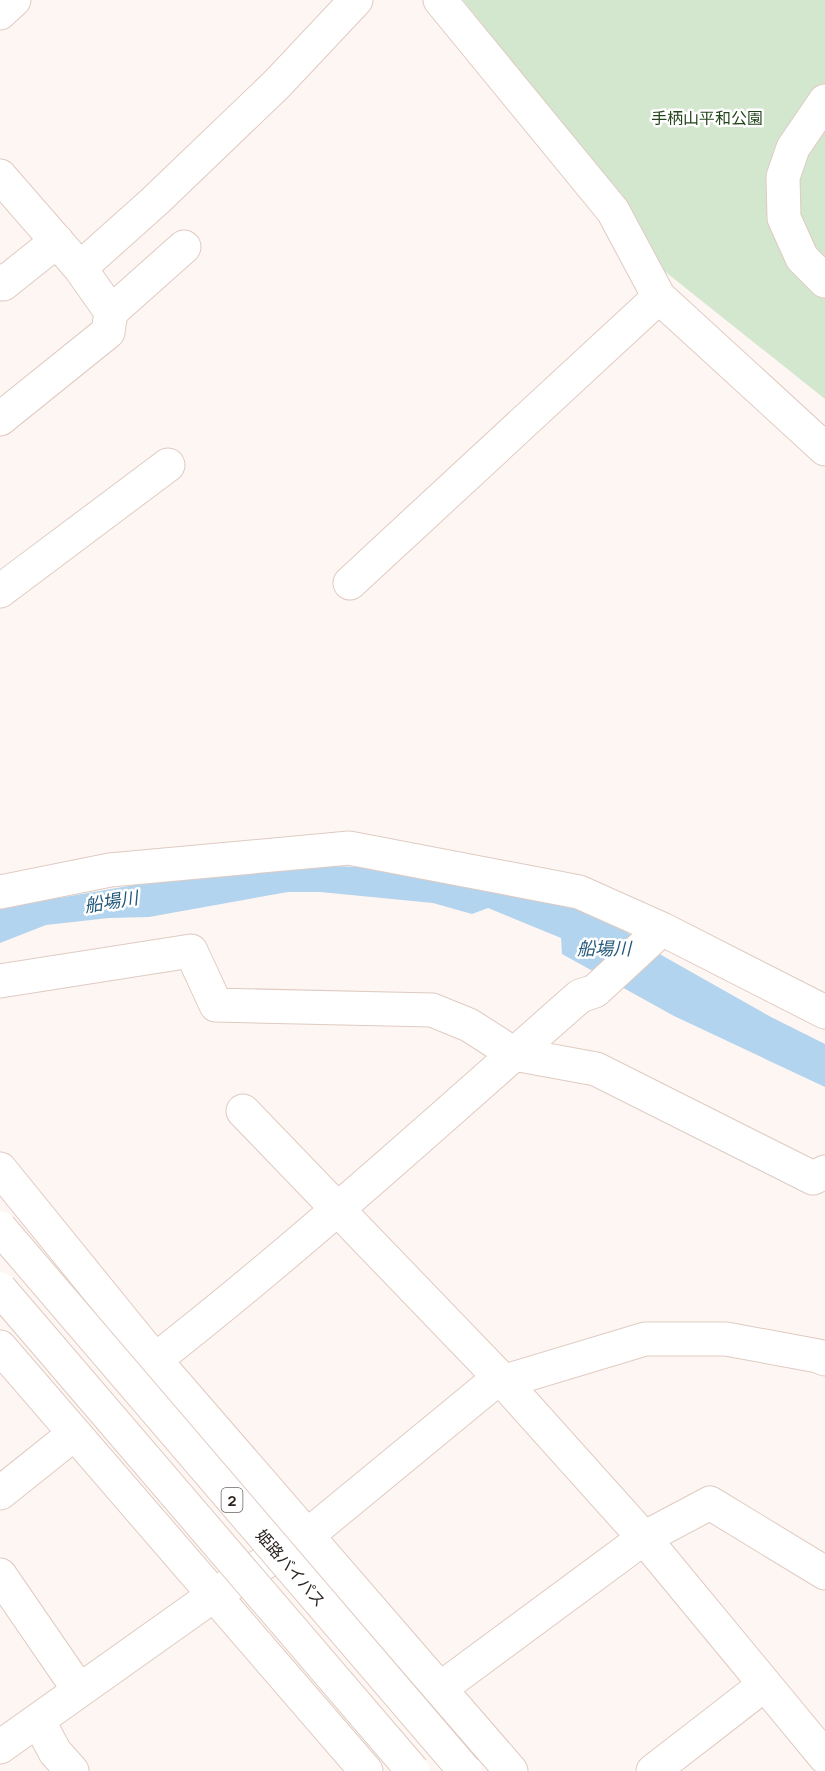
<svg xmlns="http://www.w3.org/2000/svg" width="825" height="1771" font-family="Manrope,'Noto Sans JP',sans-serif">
<rect width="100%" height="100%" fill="#fef6f2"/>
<path fill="#d3e6ce" d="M463,0h362v399l-177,-141 -20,-49z"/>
<path fill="#b3d4ee" d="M263,863l142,6 153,33 53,20 52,34 108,61 54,27v43l-151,-71 -112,-62 -1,-16 -73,-30 -16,6 -39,-11 -113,-11h-32l-139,25 -40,1 -63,7 -46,18v-35z"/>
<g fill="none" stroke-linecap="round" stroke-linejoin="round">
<defs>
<path id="minor" d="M440,0l173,211 46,86 166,152
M0,13l14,-13
M825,101l-32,47 -10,29 1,41 18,40 23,23
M0,176l80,92 31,44 -3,20 -108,87
M80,268l75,-67 122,-117 79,-84
M0,281l3,3 54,-43
M111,312l73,-65
M350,583l309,-286
M0,591l168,-126
M0,892l110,-22 239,-22 230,44 83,37 163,83
M0,981l191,-30 25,54 216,5 37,15 45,29 82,15 217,109 12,-6
M243,1111l261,271 140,156 181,219
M155,1360c147,-115 285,-241 425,-364l15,-5 67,-62
M0,1493l74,-59
M0,1575l79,115
M441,1688l203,-150 66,-35 115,70
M38,1720l17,32 17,19
M0,1747l214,-152 94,-60 181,-149 156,-47h81l92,17 7,3
M653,1771l111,-86"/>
<path id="highway" d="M0,1169l155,191 356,411
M0,1347l366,424"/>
</defs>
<use href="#minor" stroke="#dfcbc2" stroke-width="35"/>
<use href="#highway" stroke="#dfcbc2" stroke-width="35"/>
<use href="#minor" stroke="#fff" stroke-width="33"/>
<use href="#highway" stroke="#fff" stroke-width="33"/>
<defs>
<path id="highway-bridge" d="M0,1228l465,543
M0,1289l413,482"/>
</defs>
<use href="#highway-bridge" stroke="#dfcbc2" stroke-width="35" stroke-linecap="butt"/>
<use href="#highway-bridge" stroke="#fff" stroke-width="33"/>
</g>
<g text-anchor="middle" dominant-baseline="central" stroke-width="5" stroke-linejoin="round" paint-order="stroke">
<rect fill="#fff" stroke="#6a6563" stroke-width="1.5" x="221.5" y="1488" width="21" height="24" rx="4.5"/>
<g font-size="15" font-weight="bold" fill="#2a2320">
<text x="232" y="1500">2</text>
</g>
<g font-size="16" fill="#23451a" stroke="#fff">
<text x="707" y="118">手柄山平和公園</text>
</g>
<g font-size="16" fill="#2a2320" stroke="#fff">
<text transform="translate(291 1568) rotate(49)">姫路バイパス</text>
</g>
<g font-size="18" font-style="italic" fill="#23587b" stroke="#fff">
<text transform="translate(111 901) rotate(-9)">船場川</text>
<text x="604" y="948">船場川</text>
</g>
</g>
</svg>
